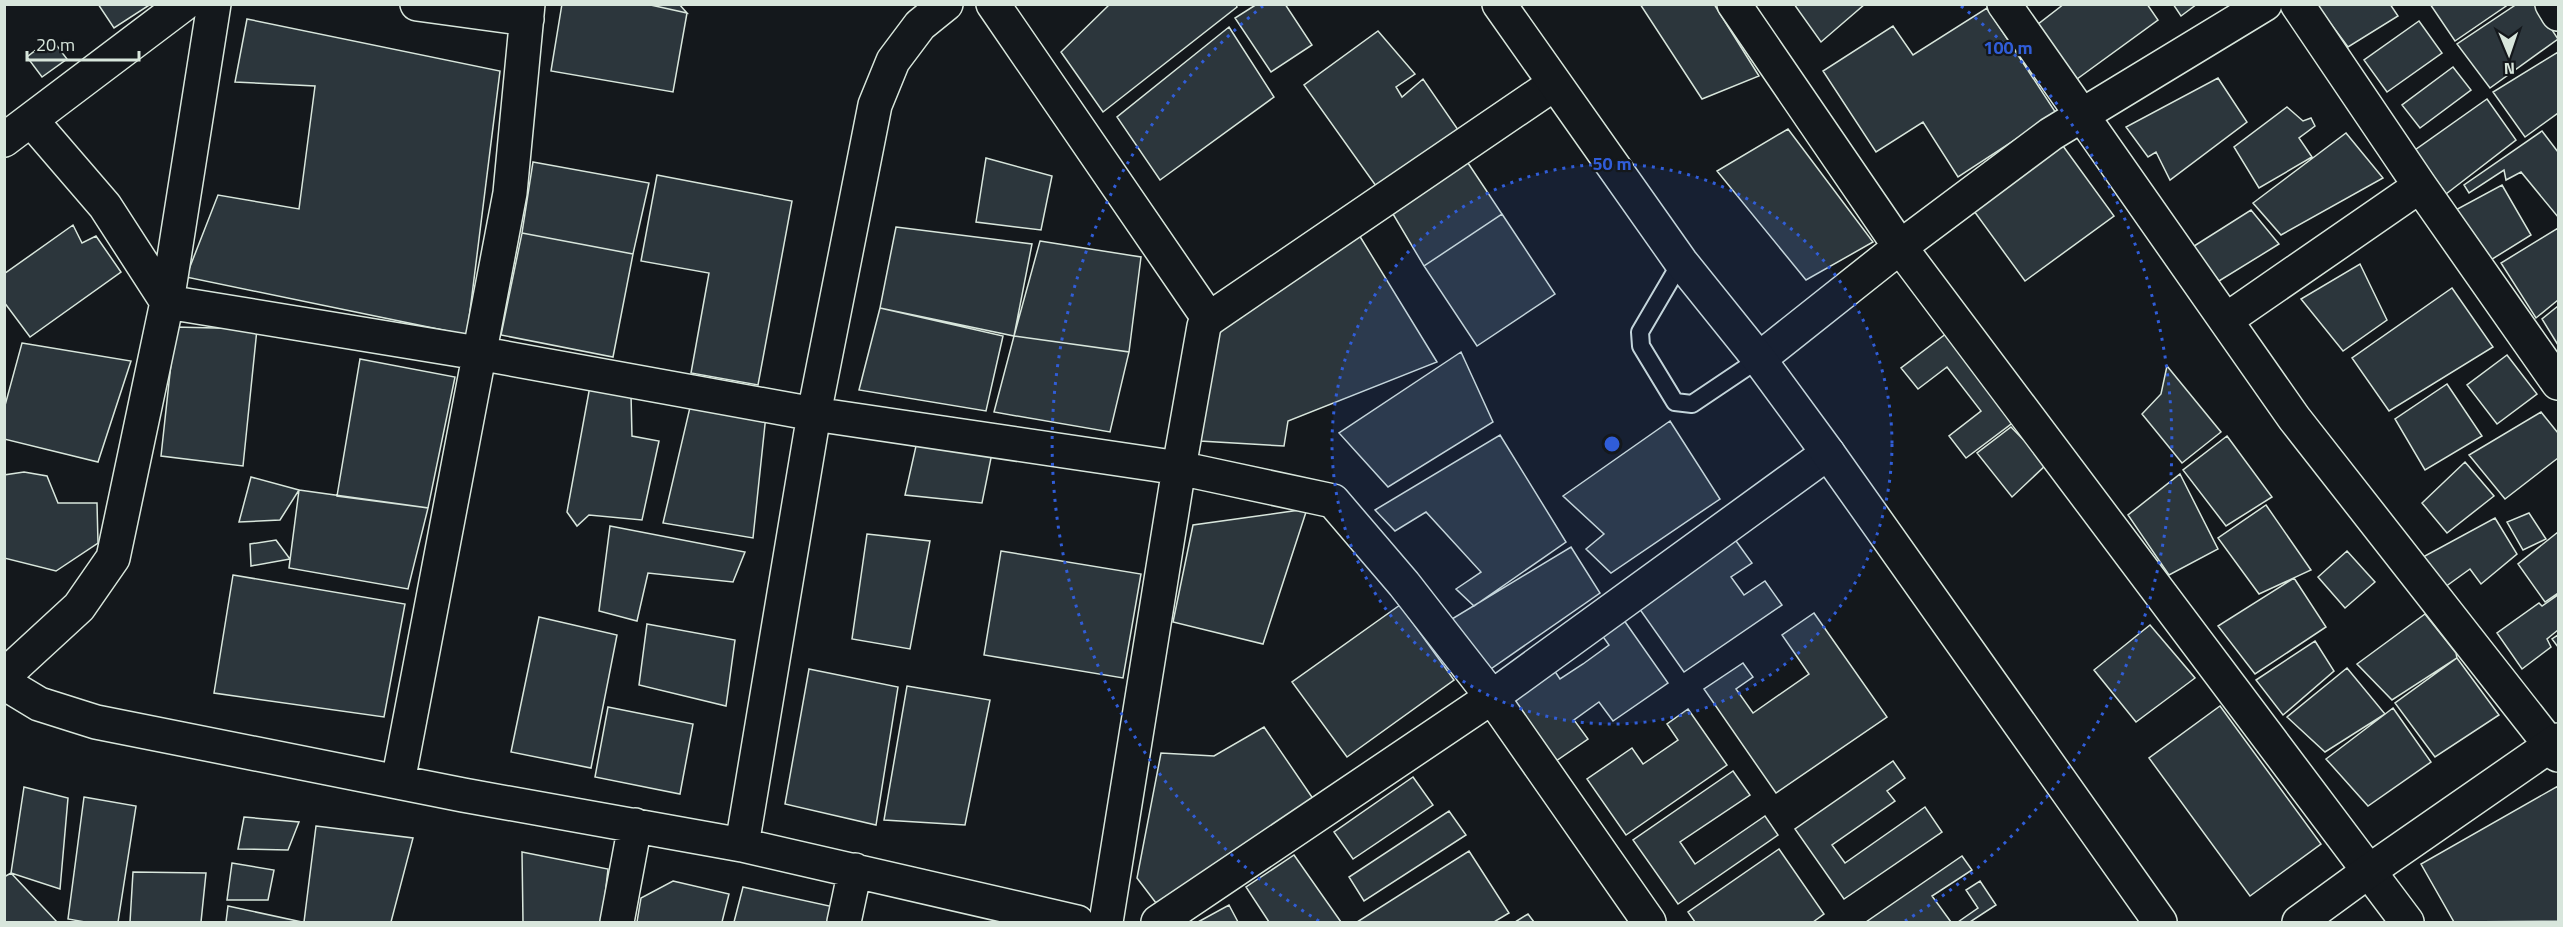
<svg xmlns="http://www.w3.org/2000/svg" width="2563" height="927" font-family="'Titillium Web',sans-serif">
<rect width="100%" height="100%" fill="#14181c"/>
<path fill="#2c363c" stroke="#d8e6dc" stroke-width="1.5" d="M98,4h53l-37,24z
M562,4h84l41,9 -14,79 -122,-21z
M646,4h33l8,9z
M1110,4h126l1,3 -134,105 -42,-60z
M1257,4h28l27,41 -41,27 -36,-54z
M1640,4h74l45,72 -57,23z
M1794,4h71l-44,38z
M2064,4h83l11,16 -81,59 -40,-54z
M2173,4h24l-16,12z
M2316,4h74l8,12 -50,31z
M2430,4h79l-54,37z
M2517,4h18l23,35 -68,49 -33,-44z
M1987,8l69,105 -98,64 -35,-55 -47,30 -53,-81 70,-45 20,29z
M247,19l253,52 -33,264 -281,-58 32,-82 81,14 16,-123 -80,-4z
M2419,21l23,32 -55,39 -23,-32z
M1229,27l45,70 -114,83 -43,-63z
M1378,31l37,43 -19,13 6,10 21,-18 40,58 -82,56 -77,-108z
M51,38l16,21 -25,18 -15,-20z
M2558,52v61l-33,24 -32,-45z
M2453,67l18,23 -51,38 -18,-23z
M2218,78l29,44 -77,58 -14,-28 -8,5 -22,-30z
M2487,99l29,41 -70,54 -31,-44z
M2287,107l16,14 8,-3 4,8 -16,12 13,19 -53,31 -25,-41z
M1788,129l85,113 -67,38 -89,-109z
M2542,131l16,21v65l-37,-45 -15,8 -2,-10 -35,23 -5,-8z
M2346,133l37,45 -102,57 -28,-32z
M2055,135l59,81 -89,65 -59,-81z
M1462,154l40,60 -78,52 -34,-57z
M986,158l66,18 -11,54 -65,-8z
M533,162l116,21 -16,71 -111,-21z
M657,175l135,26 -34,184 -67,-12 18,-100 -68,-12z
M2502,185l29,50 -50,31 -31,-53z
M2251,210l28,34 -60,37 -28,-33z
M1502,214l53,80 -78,52 -53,-80z
M73,225l9,18 14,-7 25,36 -91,65 -26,-35v-28z
M896,227l136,17 -18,92 -134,-28z
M2558,228v72l-22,18 -35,-55z
M1356,230l81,132 -149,59 -4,25 -84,-5 6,-114z
M522,233l111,21 -20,103 -112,-22z
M1040,241l101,16 -12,95 -115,-16z
M2360,264l27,56 -44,31 -42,-52z
M2452,288l41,59 -104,64 -37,-53z
M2558,306v39l-16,-26z
M880,308l123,28 -17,75 -127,-21z
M175,327l82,2 -14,137 -82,-10z
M1951,330l68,88 -53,40 -17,-22 32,-25 -34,-44 -29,22 -17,-21z
M1014,336l115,16 -19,80 -116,-20z
M22,343l109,18 -33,101 -94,-23v-30z
M1461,352l32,70 -105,65 -49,-54z
M2507,355l30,39 -40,30 -30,-39z
M360,359l95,18 -27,131 -91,-12z
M2167,366l54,66 -39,31 -40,-49 19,-20z
M2447,384l35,52 -57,34 -30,-51z
M590,386l41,8 1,42 27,5 -17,79 -53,-5 -12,11 -10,-14z
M691,403l75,12 -13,123 -90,-15z
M2541,412l17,21v25l-53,41 -36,-44z
M1670,421l50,78 -109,74 -25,-24 18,-15 -41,-38z
M2011,427l36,37 -35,33 -35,-44z
M1500,435l66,107 -92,64 -18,-17 25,-17 -55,-60 -31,19 -20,-21z
M2227,436l45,61 -46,29 -43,-56z
M916,446l76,7 -10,50 -77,-8z
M2465,462l29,34 -47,37 -25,-30z
M24,472l23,4 11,27h39l1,40 -42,28 -52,-13v-83z
M2180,474l38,75 -49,26 -41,-60z
M251,477l48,13 -19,30 -41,2z
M299,490l129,18 -20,81 -119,-21z
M2266,505l45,65 -52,24 -41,-56z
M1307,509l-44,135 -90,-22 20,-97z
M2529,513l17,26 -23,11 -16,-28z
M2495,518l22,36 -36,30 -11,-15 -25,18 -22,-30z
M610,526l135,26 -12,30 -85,-9 -11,48 -38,-10z
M2558,532v61l-13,9 -27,-38z
M867,534l63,7 -20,108 -58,-10z
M1731,534l21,29 -21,14 13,18 21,-14 17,24 -98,67 -50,-71z
M276,540l14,19 -39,7 -1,-22z
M1571,547l29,46 -115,80 -38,-51z
M1001,551l140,23 -18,104 -139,-23z
M2347,551l28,31 -30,26 -27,-31z
M233,575l172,29 -21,113 -170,-24z
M2294,578l32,49 -71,47 -37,-48z
M2558,595v35l-11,9 4,8 -29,22 -25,-36 42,-30 3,3z
M1400,605l54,75 -107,77 -55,-75z
M1814,613l73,104 -111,76 -72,-104 39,-26 10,14 -17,12 17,24 56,-39 -27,-39z
M2425,614l31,39 1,5 -65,42 -35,-36z
M1621,616l47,67 -55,38 -14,-19 -25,18 14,19 -35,24 -48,-68 45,-31 10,15 23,-15 26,-19 -10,-14z
M539,617l78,18 -26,133 -80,-16z
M647,624l88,16 -9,66 -87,-21z
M2150,625l45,53 -59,44 -42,-52z
M2558,635v12l-6,-8z
M2315,641l19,30 -51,44 -27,-35z
M2457,658l42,57 -64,42 -40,-54z
M2347,668l38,46 -60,38 -38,-35z
M809,669l89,18 -22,138 -91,-21z
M907,686l83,14 -25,125 -81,-5z
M2220,706l101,138 -71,52 -101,-138z
M608,707l85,17 -13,70 -85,-17z
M2393,708l38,54 -63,44 -42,-47z
M1688,709l39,56 -101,70 -39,-56 45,-31 11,16 35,-24 -11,-16z
M1264,727l52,76 -160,100 -19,-25 24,-125 53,3z
M1893,761l12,17 -18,13 8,10 -63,44 13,18 80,-56 17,25 -98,67 -49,-70z
M1733,771l17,24 -70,47 15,22 70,-48 13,19 -100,69 -45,-64z
M1413,777l20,28 -80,54 -19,-27z
M2558,786v135l-104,1 -33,-58z
M24,787l44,11 -8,91 -49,-16z
M84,797l52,9 -18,116h-33l-17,-3z
M1449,811l17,24 -102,66 -15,-24z
M244,817l55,5 -11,28 -50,-1z
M316,826l97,12 -22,84h-87z
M1779,849l45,65 -11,8h-118l-7,-10z
M1469,851l40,62 -15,9h-137z
M522,852l86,17 -6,53h-79z
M1294,855l47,67h-72l-23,-35z
M1962,856l10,14 -40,26 19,26h-85z
M232,863l42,7 -6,30h-41z
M133,872l73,1 -5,49h-71z
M11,873l46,49h-53v-45z
M673,881l56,13 -7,28h-85l4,-24z
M1980,881l16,24 -26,17h-12l20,-14 -12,-18z
M743,887l91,20 -3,15h-97z
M1229,905l9,17h-40z
M228,906l74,16h-76z
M1528,914l6,8h-19z"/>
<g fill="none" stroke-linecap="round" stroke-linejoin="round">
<defs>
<path id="service" d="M1681,262l-41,70 1,14 34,56 17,2 67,-45"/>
<path id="minor" d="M417,4l110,15
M993,4l216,315
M1734,4l166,243 507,675
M2004,4l290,414 264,337
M2297,4l123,182 138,197
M2552,4l6,10
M31,120l74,86 62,96 311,51 336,61 365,54 154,33 71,83 88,113 157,225
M4,140l180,-136
M2226,320l194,-134
M1759,359l141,-112 151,-113 214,-130
M4,676l75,-69 34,-49 54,-256 47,-298
M4,683l35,21 57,18 367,73 279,50 335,77
M398,782l112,-589 18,-189
M742,845l72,-431 61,-309 18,-44 27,-36 26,-21
M617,922l18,-97
M844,922l11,-52
M1106,922l73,-454 25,-142 5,-7 345,-235
M1158,922l334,-225 336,-244"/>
<path id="tertiary" d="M1499,4l182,258 78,97 69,94 332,469
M2299,922l70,-51 189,-131"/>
</defs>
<use href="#service" stroke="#d8e6dc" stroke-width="20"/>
<use href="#minor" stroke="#d8e6dc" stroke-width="36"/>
<use href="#tertiary" stroke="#d8e6dc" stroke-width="36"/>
<use href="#service" stroke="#14181c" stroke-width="16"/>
<use href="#minor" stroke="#14181c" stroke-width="33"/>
<use href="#tertiary" stroke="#14181c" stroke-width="33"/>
</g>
<circle cx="1612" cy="444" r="280" fill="#305dd8" fill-opacity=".12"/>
<g fill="none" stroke="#305dd8" stroke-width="3" stroke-dasharray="3 6">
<circle cx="1612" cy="444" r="280"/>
<path d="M1319 921A560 560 0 0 1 1263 6M1961 6A560 560 0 0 1 1905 921"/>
</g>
<circle cx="1612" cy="444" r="9" fill="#305dd8" stroke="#14181c" stroke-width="3"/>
<g font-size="18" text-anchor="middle" font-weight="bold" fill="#305dd8" stroke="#14181c" stroke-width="4.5" stroke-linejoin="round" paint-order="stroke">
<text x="2008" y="54">100 m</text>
<text x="1612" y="170">50 m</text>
</g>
<rect width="2563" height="927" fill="none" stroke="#d8e6dc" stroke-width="12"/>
<g transform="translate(2509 54) rotate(178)" stroke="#14181c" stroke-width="4.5" paint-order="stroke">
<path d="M0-4.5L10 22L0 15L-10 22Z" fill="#d8e6dc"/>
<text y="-9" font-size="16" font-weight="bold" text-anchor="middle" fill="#d8e6dc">N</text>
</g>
<path d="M27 51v9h112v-9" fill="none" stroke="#d8e6dc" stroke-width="3"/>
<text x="36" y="51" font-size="18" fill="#d8e6dc" stroke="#14181c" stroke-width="4.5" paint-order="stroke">20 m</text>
</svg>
